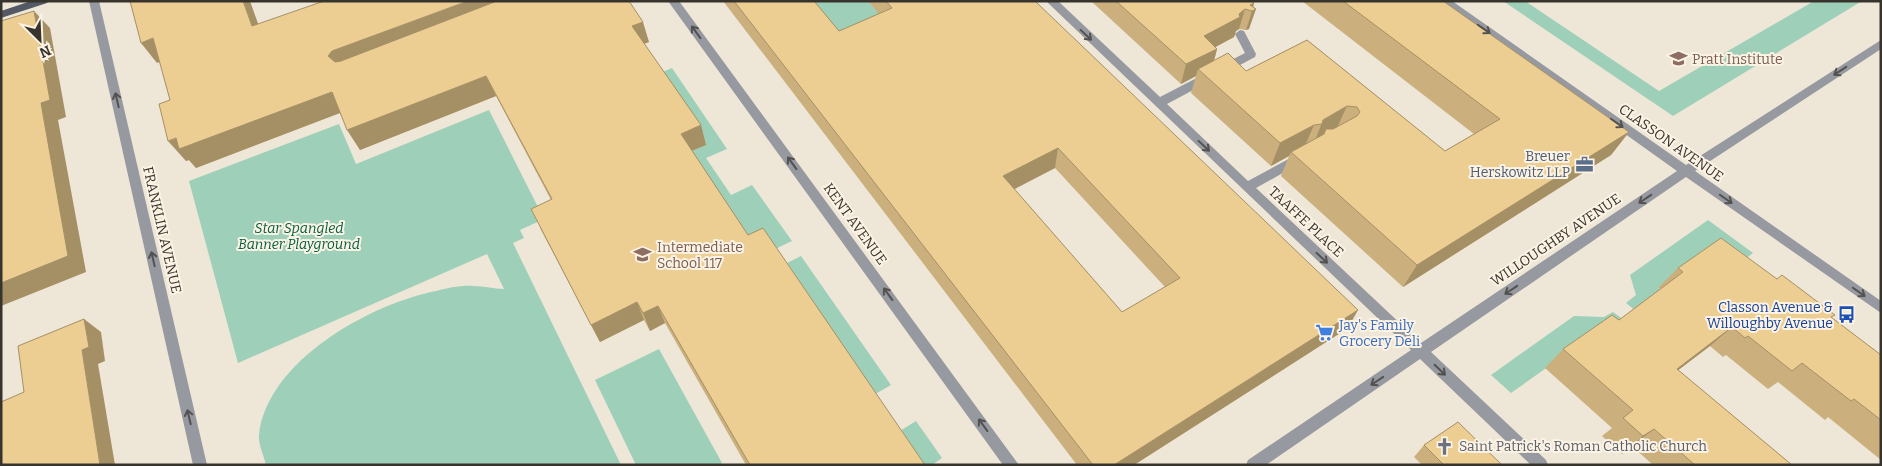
<svg xmlns="http://www.w3.org/2000/svg" width="1882" height="466" font-family="Bitter,serif">
<rect width="100%" height="100%" fill="#eee6d7"/>
<path fill="#9ed0b9" d="M799,1h69l25,28 -52,22z
M1503,1h22l134,90 155,-90h48l-189,115z
M672,68l55,81 -21,9 25,37 21,-10 40,56 -21,10 -19,2 -65,-100 19,-9 -48,-70z
M489,110l55,109 -24,11 4,8 -11,5 108,222h-355c-2,-9 -8,-21 -7,-30 8,-74 111,-131 177,-144 11,-3 26,-6 38,-5 10,0 20,3 30,3l-17,-35 -249,109 -49,-182 150,-57 17,40z
M1708,220l45,33 -22,17 -31,-12 -42,30 9,7 -31,16 -10,-8 10,-8 -6,-20z
M801,256l90,129 -21,12 -89,-131z
M1613,312l11,8 -31,15 -82,58 -20,-18 83,-59 30,1z
M659,349l63,114 -4,2h-82l-41,-85z
M916,421l26,37 -10,7h-16l-21,-31z"/>
<g fill="none" stroke-linecap="round" stroke-linejoin="round">
<path fill="#9699a0" fill-rule="evenodd" d="M89,1h10l108,464h-14z
M668,1h11l340,464h-16z
M1046,1h12l102,96 85,-44 -10,-19 5,-4 4,1 12,23 -1,3 -88,47 81,77 48,-26h8l2,3 -2,3 -48,27 165,155 256,-172 -238,-170h13l234,164 195,-125v9l-186,122 186,130v12l-195,-136 -255,175 115,108 2,5h-17l-111,-106 -154,106h-20l2,-5 163,-110z"/>
<path fill="#545a65" fill-rule="evenodd" d="M31,1h17l-1,2 -46,15v-7z"/>
</g>
<path fill="#cbb07e" fill-rule="evenodd" d="M723,1h91l25,30 40,-17 -11,-13h167l313,327 -214,137h-57zM1055,168l110,119 -43,25 -108,-123z
M1091,1h161l2,2 -5,26 -3,1 -7,-1 -3,2 -2,6 -19,10 2,2 -3,12 32,10 61,-31 138,111 29,-17 -172,-133h141l186,131 -18,23 -208,132 -122,-111 8,-20 -18,10 -80,-73 5,-17 -15,8z
M258,24l391,18 -5,2 57,81 5,20 -14,6 56,84 177,230h-179l-81,-142 -15,8 -6,-11 -44,22 -60,-114 11,-28 -55,-104 -136,54 -20,-37 -144,55 -7,-8 -3,1 -16,-61 -10,-38 -3,1z
M1678,268l99,11 54,39 50,37v105l-53,-43 -3,3 -47,-38 -10,7 -42,-34 -3,2 -13,-11 -32,24 114,95h-139l-21,-19 -10,8 -20,-18 10,-8 -67,-60 18,-19 56,-29 41,-31 -2,-1z
M1424,445l78,20h-80l-8,-8z"/>
<path fill="#a59066" d="M243,1h7l16,45 -14,-20z
M468,1h63l-187,70 -16,-15 4,-5z
M1254,3l-2,8 4,-2 -7,20 -3,1 6,-19 -2,-6z
M1245,9l-6,20 -3,2 -2,6 -35,19 5,-20 35,-22z
M34,11l16,17 16,89 -8,3 28,152 -85,34v-23z
M643,22l6,20 -11,4 -6,-20z
M153,38l16,20 -12,5 -16,-20z
M1217,49l-5,19 -14,1 -2,7 -15,8 5,-20z
M486,76l10,20 -136,54 -13,-20z
M332,92l13,19 -149,57 -7,-8 -3,1 -18,-20z
M1347,106l-11,24 -10,-1 -4,9 -8,5 9,-23z
M701,125l5,20 -20,8 -5,-19z
M1314,125l-10,23 -13,4 -2,4 -18,10 9,-23z
M1629,132l-18,23 -208,132 14,-22z
M1058,148l-3,20 -54,28 2,-20z
M637,302l7,18 -44,22 -9,-17z
M658,306l7,17 -15,8 -7,-18z
M1358,310l-10,18 -214,137h-20z
M84,319l17,13 4,29 -7,3 17,101h-15l-18,-115z
M1732,327l-22,19 -54,41 21,-18z
M1654,429l-22,17 -10,8 21,-18z"/>
<path fill="#eccd92" stroke="#a59066" fill-rule="evenodd" d="M130,1h113l9,25 72,-25h144l-136,50 -4,5 7,6 6,-1 156,-60h132l14,21 -11,4 69,99 -20,9 67,101 15,-7 162,237h-175l-92,-159 -15,7 -6,-11 -46,23 -60,-116 21,-10 -66,-123 -139,54 -15,-38 -153,57 -3,-11 -8,3 -9,-37 11,-4 -17,-62 -12,5z
M734,1h80l25,30 53,-23 -6,-7h149l323,309 -244,155h-21zM1058,148l122,130 -58,34 -119,-136z
M1116,1h136l2,2 -4,2 6,4 -4,2 -7,-2 -6,5 1,3 -36,19 13,13 -31,15z
M1343,1h100l186,131 -212,133 -126,-113 33,-18 2,-5h7l24,-13 3,-4 -3,-5 -10,-1 -24,14 -1,4 -8,1 -34,18 -82,-74 30,-16 18,18 61,-31 138,111 55,-32z
M34,11l16,89 -9,3 27,153 -67,27v-262z
M1721,238l56,41 5,-4 53,40 -4,2 50,38v65l-27,-21 -3,2 -49,-38 -10,8 -44,-35 -3,2 -13,-11 -55,42 115,96h-97l-41,-36 -11,7 -20,-18 10,-8 -70,-61 49,-34 7,5 64,-48 -5,-4z
M84,319l5,28 -7,3 18,115h-99v-63l23,-10 -6,-46z
M1458,422l44,43h-58l-20,-20z"/>
<defs><path id="oneway-shaft" d="M-6 0H5M1.5-3L5.5 0L1.5 3" fill="none" stroke-width="1.6" stroke-linecap="round" stroke-linejoin="round" transform="scale(1.25)"/></defs>
<g stroke="#545250">
<use href="#oneway-shaft" transform="translate(1484 29) rotate(35)"/>
<use href="#oneway-shaft" transform="translate(696 32) rotate(-126)"/>
<use href="#oneway-shaft" transform="translate(1086 35) rotate(43)"/>
<use href="#oneway-shaft" transform="translate(1840 71) rotate(147)"/>
<use href="#oneway-shaft" transform="translate(117 100) rotate(-103)"/>
<use href="#oneway-shaft" transform="translate(1617 123) rotate(35)"/>
<use href="#oneway-shaft" transform="translate(1204 146) rotate(43)"/>
<use href="#oneway-shaft" transform="translate(792 163) rotate(-126)"/>
<use href="#oneway-shaft" transform="translate(1645 199) rotate(146)"/>
<use href="#oneway-shaft" transform="translate(1726 199) rotate(35)"/>
<use href="#oneway-shaft" transform="translate(1322 258) rotate(43)"/>
<use href="#oneway-shaft" transform="translate(153 259) rotate(-103)"/>
<use href="#oneway-shaft" transform="translate(1511 290) rotate(146)"/>
<use href="#oneway-shaft" transform="translate(1859 292) rotate(35)"/>
<use href="#oneway-shaft" transform="translate(888 294) rotate(-126)"/>
<use href="#oneway-shaft" transform="translate(1440 370) rotate(44)"/>
<use href="#oneway-shaft" transform="translate(1377 381) rotate(146)"/>
<use href="#oneway-shaft" transform="translate(189 417) rotate(-103)"/>
<use href="#oneway-shaft" transform="translate(983 425) rotate(-126)"/>
</g>
<defs>
<symbol id="university-bare" viewBox="-9 -9 18 18"><path d="M0-5L7-2L0 1L-7-2ZM-4 1L0 2.5L4 1V4Q0 6-4 4Z" fill="#8d6e63" stroke="#fcf3e4" stroke-width="2.5" paint-order="stroke"/></symbol>
<symbol id="office-bare" viewBox="-9 -9 18 18"><path d="M-6-3h4V-5.5h4V-3h4V5H-6ZM-1-4.5V-3h2v-1.5ZM-6 0V1H6V0Z" fill="#5c6f8a" stroke="#fcf3e4" stroke-width="2.5" paint-order="stroke"/></symbol>
<symbol id="school-bare" viewBox="-9 -9 18 18"><path d="M0-5L7-2L0 1L-7-2ZM-4 1L0 2.5L4 1V4Q0 6-4 4Z" fill="#8d6e63" stroke="#fcf3e4" stroke-width="2.5" paint-order="stroke"/></symbol>
<symbol id="bus-bare" viewBox="-9 -9 18 18"><path d="M-5-6H5V4H4V6H2V4H-2V6H-4V4H-5ZM-3.5-4V0h7V-4ZM-3.5 1.2v1.5H-2V1.2ZM2 1.2v1.5H3.5V1.2Z" fill="#1a4fb4" stroke="#fcf3e4" stroke-width="2.5" paint-order="stroke"/></symbol>
<symbol id="supermarket-bare" viewBox="-9 -9 18 18"><path d="M-6-5.5h2.5l.6 2H6L4.5 2H-2.5L-4.4-4H-6ZM-1.5 3.2a1.3 1.3 0 1 0 .1 0ZM3 3.2a1.3 1.3 0 1 0 .1 0Z" fill="#3f7fe0" stroke="#fcf3e4" stroke-width="2.5" paint-order="stroke"/></symbol>
<symbol id="church-bare" viewBox="-9 -9 18 18"><path d="M-1.2-6h2.4v3.5h3.3v2.4h-3.3V6h-2.4V-.1h-3.3v-2.4h3.3Z" fill="#6b7280" stroke="#fcf3e4" stroke-width="2.5" paint-order="stroke"/></symbol>
</defs>
<g fill-rule="evenodd">
<use href="#university-bare" x="1666" y="46" width="25" height="25"/>
<use href="#office-bare" x="1572" y="152" width="25" height="25"/>
<use href="#school-bare" x="630" y="242" width="25" height="25"/>
<use href="#bus-bare" x="1834" y="302" width="25" height="25"/>
<use href="#supermarket-bare" x="1312" y="320" width="25" height="25"/>
<use href="#church-bare" x="1432" y="434" width="25" height="25"/>
</g>
<g text-anchor="middle" dominant-baseline="central" stroke-width="4" stroke-linejoin="round" paint-order="stroke">
<g font-size="14" fill="#785e54" stroke="#fcf3e4" text-anchor="start">
<text x="1692" y="59">Pratt Institute</text>
<text x="657" y="247">Intermediate<tspan x="657" dy="16">School 117</tspan></text>
</g>
<g font-size="14" fill="#37332d" stroke="#fcf3e4">
<text transform="translate(1671 143) rotate(35)">CLASSON AVENUE</text>
<text transform="translate(1306 222) rotate(43)">TAAFFE PLACE</text>
<text transform="translate(855 224) rotate(54)">KENT AVENUE</text>
<text transform="translate(162 230) rotate(77)">FRANKLIN AVENUE</text>
<text transform="translate(1556 240) rotate(-34)">WILLOUGHBY AVENUE</text>
</g>
<g font-size="14" fill="#4e5e75" stroke="#fcf3e4" text-anchor="end">
<text x="1570" y="156">Breuer<tspan x="1570" dy="16">Herskowitz LLP</tspan></text>
</g>
<g font-size="14" font-style="italic" fill="#026145" stroke="#fcf3e4">
<text x="299" y="228">Star Spangled<tspan x="299" dy="16">Banner Playground</tspan></text>
</g>
<g font-size="14" fill="#164399" stroke="#fcf3e4" text-anchor="end">
<text x="1833" y="307">Classon Avenue &amp;<tspan x="1833" dy="16">Willoughby Avenue</tspan></text>
</g>
<g font-size="14" fill="#366cbe" stroke="#fcf3e4" text-anchor="start">
<text x="1339" y="325">Jay's Family<tspan x="1339" dy="16">Grocery Deli</tspan></text>
</g>
<g font-size="14" fill="#5b616d" stroke="#fcf3e4" text-anchor="start">
<text x="1459" y="446">Saint Patrick's Roman Catholic Church</text>
</g>
</g>
<rect width="1882" height="466" fill="none" stroke="#37332d" stroke-width="5"/>
<g transform="translate(40 40) rotate(156)" stroke="#fcf3e4" stroke-width="4" paint-order="stroke">
<path d="M0-4L9 19L0 12L-9 19Z" fill="#37332d"/>
<text y="-8" font-size="14" font-weight="bold" text-anchor="middle" fill="#37332d">N</text>
</g>
</svg>
